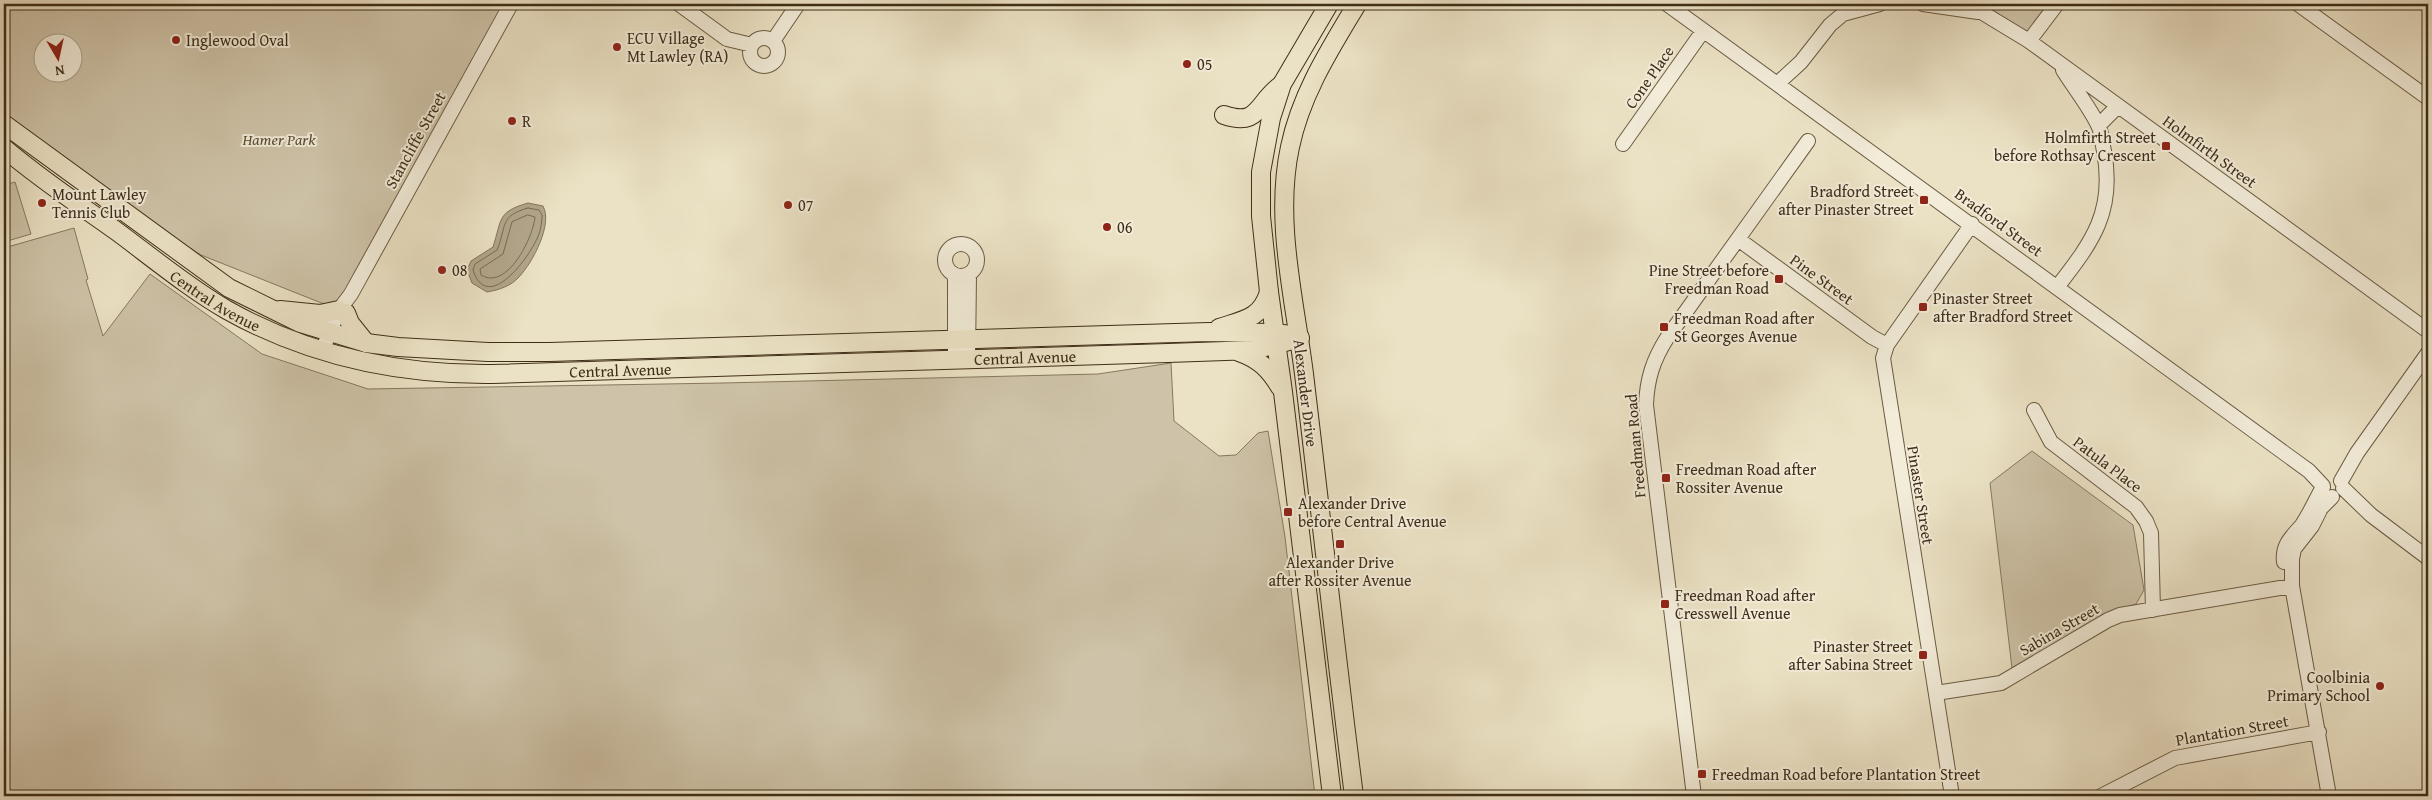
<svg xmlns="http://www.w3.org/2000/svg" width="2432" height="800" font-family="'Gentium Book Plus',serif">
<rect width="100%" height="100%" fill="#ebe2c5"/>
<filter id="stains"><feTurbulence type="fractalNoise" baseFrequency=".004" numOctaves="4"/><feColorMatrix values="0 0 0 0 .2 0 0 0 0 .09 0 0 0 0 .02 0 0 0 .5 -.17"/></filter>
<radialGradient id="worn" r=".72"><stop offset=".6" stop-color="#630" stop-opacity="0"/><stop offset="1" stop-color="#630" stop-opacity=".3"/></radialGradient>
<path fill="#cec3a8" stroke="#867860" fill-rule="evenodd" d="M4,4h507l-172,306 -138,-55 -53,-33 -144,-108zM42,42h30v30h-30z
M1968,4h89l-28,37z
M15,182l16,52 -27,8v-57z
M74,228l14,51 -2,1 17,56 47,-62 112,80 106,35 355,-6 375,-9 73,-11 3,58 45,35 17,-1 22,-22 10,-2 17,106 30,259h-1311v-548z
M2032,451l101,74 11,65 -8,14 -27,8 -97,56 -22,-185z"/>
<path fill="#b1a58a" stroke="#83755c" d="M528,203l15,3c10,18 -10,56 -24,71 -8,9 -20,13 -32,15l-15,-9 -5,-13 4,-9 22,-14c9,-28 4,-35 35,-44z"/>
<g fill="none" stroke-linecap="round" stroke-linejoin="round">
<path stroke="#786a51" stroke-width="1" d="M528,208l11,2 3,5c0,6 -1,13 -3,19 -7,20 -51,82 -66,36l2,-6 22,-14c10,-24 2,-34 31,-42z
M528,215l7,2c-2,21 -28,74 -54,58l-1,-6 23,-15 9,-32z"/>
<defs>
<path id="minor" d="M679,4l48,35 25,6
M1667,4l642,467 14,15
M1923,4l55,8
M1968,4l61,37 399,290
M2298,4l130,94
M750 52a14 14 0 1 1 28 0a14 14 0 1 1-28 0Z
M773,41l25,-37
M2029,41l28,-37
M1778,83l23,-21 29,-37 13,-11 37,-10
M2099,125l19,-19
M1623,144l80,-113
M1738,239l134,98 15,8
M945 260a16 16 0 1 1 32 0a16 16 0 1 1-32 0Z
M955,275v84
M2058,286c35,-45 57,-75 46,-135 -2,-8 -2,-19 -6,-26 -8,-17 -25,-39 -35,-55
M322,351l17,-41 12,-16 160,-290
M968,359l1,-85
M2034,410l17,32 85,65 10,14 5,12 2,77
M2341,481l16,-28 71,-100
M2343,488l28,27 57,43
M2284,562c-2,-18 8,-25 18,-37 8,-12 14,-26 21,-38
M1936,693l65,-10 107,-63 12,-5 172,-29
M1694,796l-48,-391c1,-26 7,-45 21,-67l141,-197
M1952,796l-69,-438 4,-13 85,-121
M2101,796l74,-38 144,-26
M2329,796l-37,-210v-27l2,-10 18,-23 9,-18 11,-11"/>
<g id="major">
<path d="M1329,4l-47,80 -11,34 -10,54v44l8,76 14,100 49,404"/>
<path d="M1224,115c35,12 32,-11 56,-29"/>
<path d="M4,124l225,164 71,35 66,20 32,4 90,5h61l660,-20 66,1 23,3"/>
<path id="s1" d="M4,148c36,31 76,57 115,85 35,26 70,55 108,77 82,46 171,65 265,64l676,-21 86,-3 46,-12"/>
<path d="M280,310l40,4 19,-4"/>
<path d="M346,313l4,10 16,20"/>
<path d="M1219,328c24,-8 42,-9 50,-36"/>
<path d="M1239,352c20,7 30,17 41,35"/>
<path d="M1354,796c-18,-140 -33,-281 -50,-422 -9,-73 -30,-153 -14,-227 11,-53 40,-98 67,-143"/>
</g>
</defs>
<use href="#minor" stroke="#6a5b43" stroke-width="16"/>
<use href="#major" stroke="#3f2e18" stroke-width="20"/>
<use href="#minor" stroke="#f2ecd9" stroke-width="14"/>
<use href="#major" stroke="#ebe2c5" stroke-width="18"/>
</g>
<g fill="#8f2418" stroke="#f2ecd9" stroke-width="2">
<circle cx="176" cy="40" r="5"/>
<circle cx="617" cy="47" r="5"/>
<circle cx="1187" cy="64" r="5"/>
<circle cx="512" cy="121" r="5"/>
<rect x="2161" y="141" width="10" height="10" rx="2.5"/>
<rect x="1919" y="195" width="10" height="10" rx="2.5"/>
<circle cx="42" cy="203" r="5"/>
<circle cx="788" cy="205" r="5"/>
<circle cx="1107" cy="227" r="5"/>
<circle cx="442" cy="270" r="5"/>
<rect x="1774" y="274" width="10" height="10" rx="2.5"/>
<rect x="1918" y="302" width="10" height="10" rx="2.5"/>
<rect x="1659" y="322" width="10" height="10" rx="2.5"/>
<rect x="1661" y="473" width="10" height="10" rx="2.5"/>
<rect x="1283" y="507" width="10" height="10" rx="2.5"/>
<rect x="1335" y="539" width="10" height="10" rx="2.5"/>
<rect x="1660" y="599" width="10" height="10" rx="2.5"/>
<rect x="1918" y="650" width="10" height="10" rx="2.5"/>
<circle cx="2380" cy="686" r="5"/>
<rect x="1697" y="769" width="10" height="10" rx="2.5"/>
</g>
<g text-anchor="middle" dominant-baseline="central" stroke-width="4" stroke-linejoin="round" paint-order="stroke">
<g font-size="16" fill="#3f2e18" stroke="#f2ecd9" text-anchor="start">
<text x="627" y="38">ECU Village<tspan x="627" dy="18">Mt Lawley (RA)</tspan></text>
<text x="186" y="40">Inglewood Oval</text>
<text x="1197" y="64">05</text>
<text x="522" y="121">R</text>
<text x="2156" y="137" text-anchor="end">Holmfirth Street<tspan x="2156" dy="18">before Rothsay Crescent</tspan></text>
<text x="1914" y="191" text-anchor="end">Bradford Street<tspan x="1914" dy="18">after Pinaster Street</tspan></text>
<text x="52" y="194">Mount Lawley<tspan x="52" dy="18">Tennis Club</tspan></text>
<text x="798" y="205">07</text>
<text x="1117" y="227">06</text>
<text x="452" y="270">08</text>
<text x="1769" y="270" text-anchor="end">Pine Street before<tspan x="1769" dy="18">Freedman Road</tspan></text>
<text x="1933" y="298">Pinaster Street<tspan x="1933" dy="18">after Bradford Street</tspan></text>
<text x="1674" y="318">Freedman Road after<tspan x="1674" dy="18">St Georges Avenue</tspan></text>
<text x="1676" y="469">Freedman Road after<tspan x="1676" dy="18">Rossiter Avenue</tspan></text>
<text x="1298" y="503">Alexander Drive<tspan x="1298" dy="18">before Central Avenue</tspan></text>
<text x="1340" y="562" text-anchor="middle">Alexander Drive<tspan x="1340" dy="18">after Rossiter Avenue</tspan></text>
<text x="1675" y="595">Freedman Road after<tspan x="1675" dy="18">Cresswell Avenue</tspan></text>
<text x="1913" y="646" text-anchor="end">Pinaster Street<tspan x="1913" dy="18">after Sabina Street</tspan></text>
<text x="2370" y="677" text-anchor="end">Coolbinia<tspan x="2370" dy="18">Primary School</tspan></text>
<text x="1712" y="774">Freedman Road before Plantation Street</text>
</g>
<g font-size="16" fill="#3f2e18" stroke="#f2ecd9">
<text transform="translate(1649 77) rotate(-55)">Cone Place</text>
<text transform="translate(415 140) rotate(-61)">Stancliffe Street</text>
<text transform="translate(2210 151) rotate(36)">Holmfirth Street</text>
<text transform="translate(1999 222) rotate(36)">Bradford Street</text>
<text transform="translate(1822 279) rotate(36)">Pine Street</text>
<text stroke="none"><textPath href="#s1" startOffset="261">Central Avenue</textPath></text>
<text stroke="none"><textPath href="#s1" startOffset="1085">Central Avenue</textPath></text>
<text stroke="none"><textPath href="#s1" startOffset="680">Central Avenue</textPath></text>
<text transform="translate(1306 393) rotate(83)">Alexander Drive</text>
<text transform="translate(1635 446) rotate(-95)">Freedman Road</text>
<text transform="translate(2108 464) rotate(37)">Patula Place</text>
<text transform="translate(1921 495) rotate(81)">Pinaster Street</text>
<text transform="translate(2059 629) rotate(-30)">Sabina Street</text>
<text transform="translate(2232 730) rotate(-10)">Plantation Street</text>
</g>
<g font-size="16" font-style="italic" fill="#5c4c35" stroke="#f2ecd9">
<text x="279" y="139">Hamer Park</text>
</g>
</g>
<rect width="2432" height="800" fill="none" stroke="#ebe2c5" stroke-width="20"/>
<rect x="5" y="5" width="2422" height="790" fill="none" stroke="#3f2e18" stroke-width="2.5"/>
<rect x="10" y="10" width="2412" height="780" fill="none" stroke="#3f2e18"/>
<g transform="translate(58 58) rotate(171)"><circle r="24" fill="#f2ecd9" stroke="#aaa08c"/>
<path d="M0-4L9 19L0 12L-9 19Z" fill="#8f2418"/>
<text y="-8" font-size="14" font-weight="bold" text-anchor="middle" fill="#3f2e18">N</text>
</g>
<rect width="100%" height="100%" filter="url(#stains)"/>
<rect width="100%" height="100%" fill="url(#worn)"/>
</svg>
